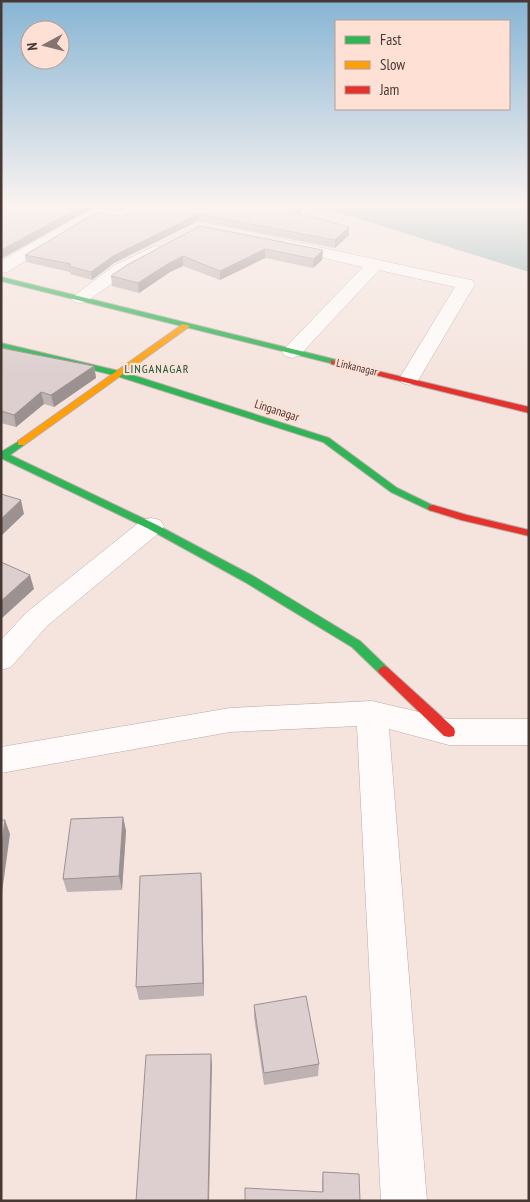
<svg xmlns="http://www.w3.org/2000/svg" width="530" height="1202" font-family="'PT Sans Narrow',sans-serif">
<rect width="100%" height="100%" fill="#f5e4de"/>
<path fill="#96b6b6" d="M318,206h211v66z"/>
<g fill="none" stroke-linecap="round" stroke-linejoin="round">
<defs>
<path id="street" d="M136,206h20l-3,3 -31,13 -24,-5 -91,55 -6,1v-12l90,-52 5,-2 24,5z
M286,240l180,39 6,1 3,4 -56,95 -3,4 -7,2 -7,-2 -3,-4 56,-92 -76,-17 -80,86 -7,2 -7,-2 -3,-4 3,-4 78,-81 -83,-19 -2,-3 2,-3z
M155,246l6,1 2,4 -2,4 -34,18 -41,29 -6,1 -6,-1 -3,-4 44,-33z
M151,518l9,2 4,6 -4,6 -113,94 -36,41 -10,3v-30l26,-28 115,-92z
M372,701l77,18h80v26h-80l-60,-16 38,472h-46l-24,-475 -127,6 -229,41v-26l229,-39z"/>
<path id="fast" d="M1,277l336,83 1,2 -4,2 -333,-83z
M1,343l122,29 206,66 68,50 41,20 -5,3 -4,-1 -38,-18 -68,-50 -206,-66 -116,-29z
M21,440l3,1v4l-14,10 145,69 98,52 107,65 28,27 2,3 -2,3h-8l-28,-27 -107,-65 -98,-54 -146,-70v-6z"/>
<path id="slow" d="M183,324l7,2 -166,119h-6v-4z"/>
<path id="jam" d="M331,360l198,47v6l-198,-49z
M433,505l34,10 62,15v6l-68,-16 -32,-10 -1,-2 1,-2z
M384,666l4,2 66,60 1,4 -1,4 -5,1 -5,-1 -64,-62 -2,-3 2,-3z"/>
</defs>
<use href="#street" stroke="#baaca8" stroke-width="1"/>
<use href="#fast" stroke="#baaca8" stroke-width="2"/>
<use href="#slow" stroke="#baaca8" stroke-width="2"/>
<use href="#jam" stroke="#baaca8" stroke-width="2"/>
<use href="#street" fill="#fefbfa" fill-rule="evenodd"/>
<use href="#fast" fill="#30b455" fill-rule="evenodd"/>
<use href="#slow" fill="#ff9f0a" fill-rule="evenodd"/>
<use href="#jam" fill="#e5322d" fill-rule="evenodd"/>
</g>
<path fill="#beb2b2" d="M98,206h34l-12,4z
M302,207l-1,7 48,13v8l-14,13 -137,-27 -84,42 -22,17 -22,-6v-2l-44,-10 -1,-7 97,-39z
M200,226l123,24 -1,10 -9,8 -48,-10 -45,22 -37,-14 -13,6 -31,21 -27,-7 -1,-10z
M1,348l93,18 2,12 -42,29 -10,-3 -28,23 -15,-4z
M123,817l3,14 -4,59 -55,2 -4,-13z
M202,886l2,110 -65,4 -3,-13z
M254,1005l65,59 -1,12 -54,9 -10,-68z
M323,1172l37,29 -38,-9v-10z"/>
<path fill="#9b9191" d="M82,206h14l-95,53v-9z
M119,206h13l-12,4z
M302,207l-1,7 -8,-2z
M198,214v7l-84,42 -22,17 -1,-8 22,-16z
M349,227v8l-14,13v-8z
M265,249v9l-45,22v-9z
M323,250l-1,10 -9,8 1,-9z
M183,256v10l-13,6 -31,21 -1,-10 31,-20z
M94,366l2,12 -42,29 -3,-12z
M41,392l3,12 -28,23 -2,-12z
M21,500l3,14 -23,22v-17z
M30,575l4,14 -33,30v-18z
M123,817l3,14 -4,59 -3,-14z
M5,820l5,14 -9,66v-51z
M201,873l1,13 2,110 -1,-13z
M211,1054l1,11 -3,136h-1z"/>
<path fill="#ddcfcf" stroke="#9b9191" d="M1,206h81l-81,44z
M148,206h151l3,1 -9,5 56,15 -14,13 -137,-26 -85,42 -22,16 -22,-6 2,-2 -46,-9 72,-43 25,4z
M200,226l123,24 -9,9 -49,-10 -45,22 -37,-15 -14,7 -31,20 -27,-7 16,-11z
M1,348l93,18 -43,29 -10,-3 -27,23 -13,-4z
M1,494l20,6 -20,19z
M1,562l29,13 -29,26z
M123,817l-4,59 -56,3 8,-60z
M1,820h4l-4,29z
M201,873l2,110 -67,4 4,-111z
M306,996l13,68 -55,9 -10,-68z
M211,1054l-3,147h-72l10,-146z
M323,1172l36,2 1,27h-115v-13l78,4z"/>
<linearGradient id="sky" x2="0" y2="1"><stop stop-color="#87b5d4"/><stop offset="0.55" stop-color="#faf3f0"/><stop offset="1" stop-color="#faf3f0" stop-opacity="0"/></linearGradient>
<rect width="530" height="374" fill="url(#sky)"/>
<g text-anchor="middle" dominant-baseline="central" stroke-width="4.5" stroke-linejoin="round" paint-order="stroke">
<g font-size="11" fill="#473833" stroke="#fee0d5">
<text transform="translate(357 367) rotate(13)">Linkanagar</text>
</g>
<g font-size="12" letter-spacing="1" fill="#0b5943" stroke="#fee0d5">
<text x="157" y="368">LINGANAGAR</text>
</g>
<g font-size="12" fill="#473833" stroke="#fee0d5">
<text transform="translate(277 410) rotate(18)">Linganagar</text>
</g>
</g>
<rect width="530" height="1202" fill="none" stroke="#473833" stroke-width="5"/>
<rect x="335" y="20" width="175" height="90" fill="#fee0d5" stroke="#b59d94"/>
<rect x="345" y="36" width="25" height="8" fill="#30b455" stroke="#b59d94"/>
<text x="380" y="45" font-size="15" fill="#473833">Fast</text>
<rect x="345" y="61" width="25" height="8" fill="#ff9f0a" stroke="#b59d94"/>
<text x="380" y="70" font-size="15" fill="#473833">Slow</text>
<rect x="345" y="86" width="25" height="8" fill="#e5322d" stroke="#b59d94"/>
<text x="380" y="95" font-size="15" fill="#473833">Jam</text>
<g transform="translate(45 45) rotate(263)"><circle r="24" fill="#fee0d5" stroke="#b59d94"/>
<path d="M0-4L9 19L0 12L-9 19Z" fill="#84746f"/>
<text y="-8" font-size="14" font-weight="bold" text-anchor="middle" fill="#473833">N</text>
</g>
</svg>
